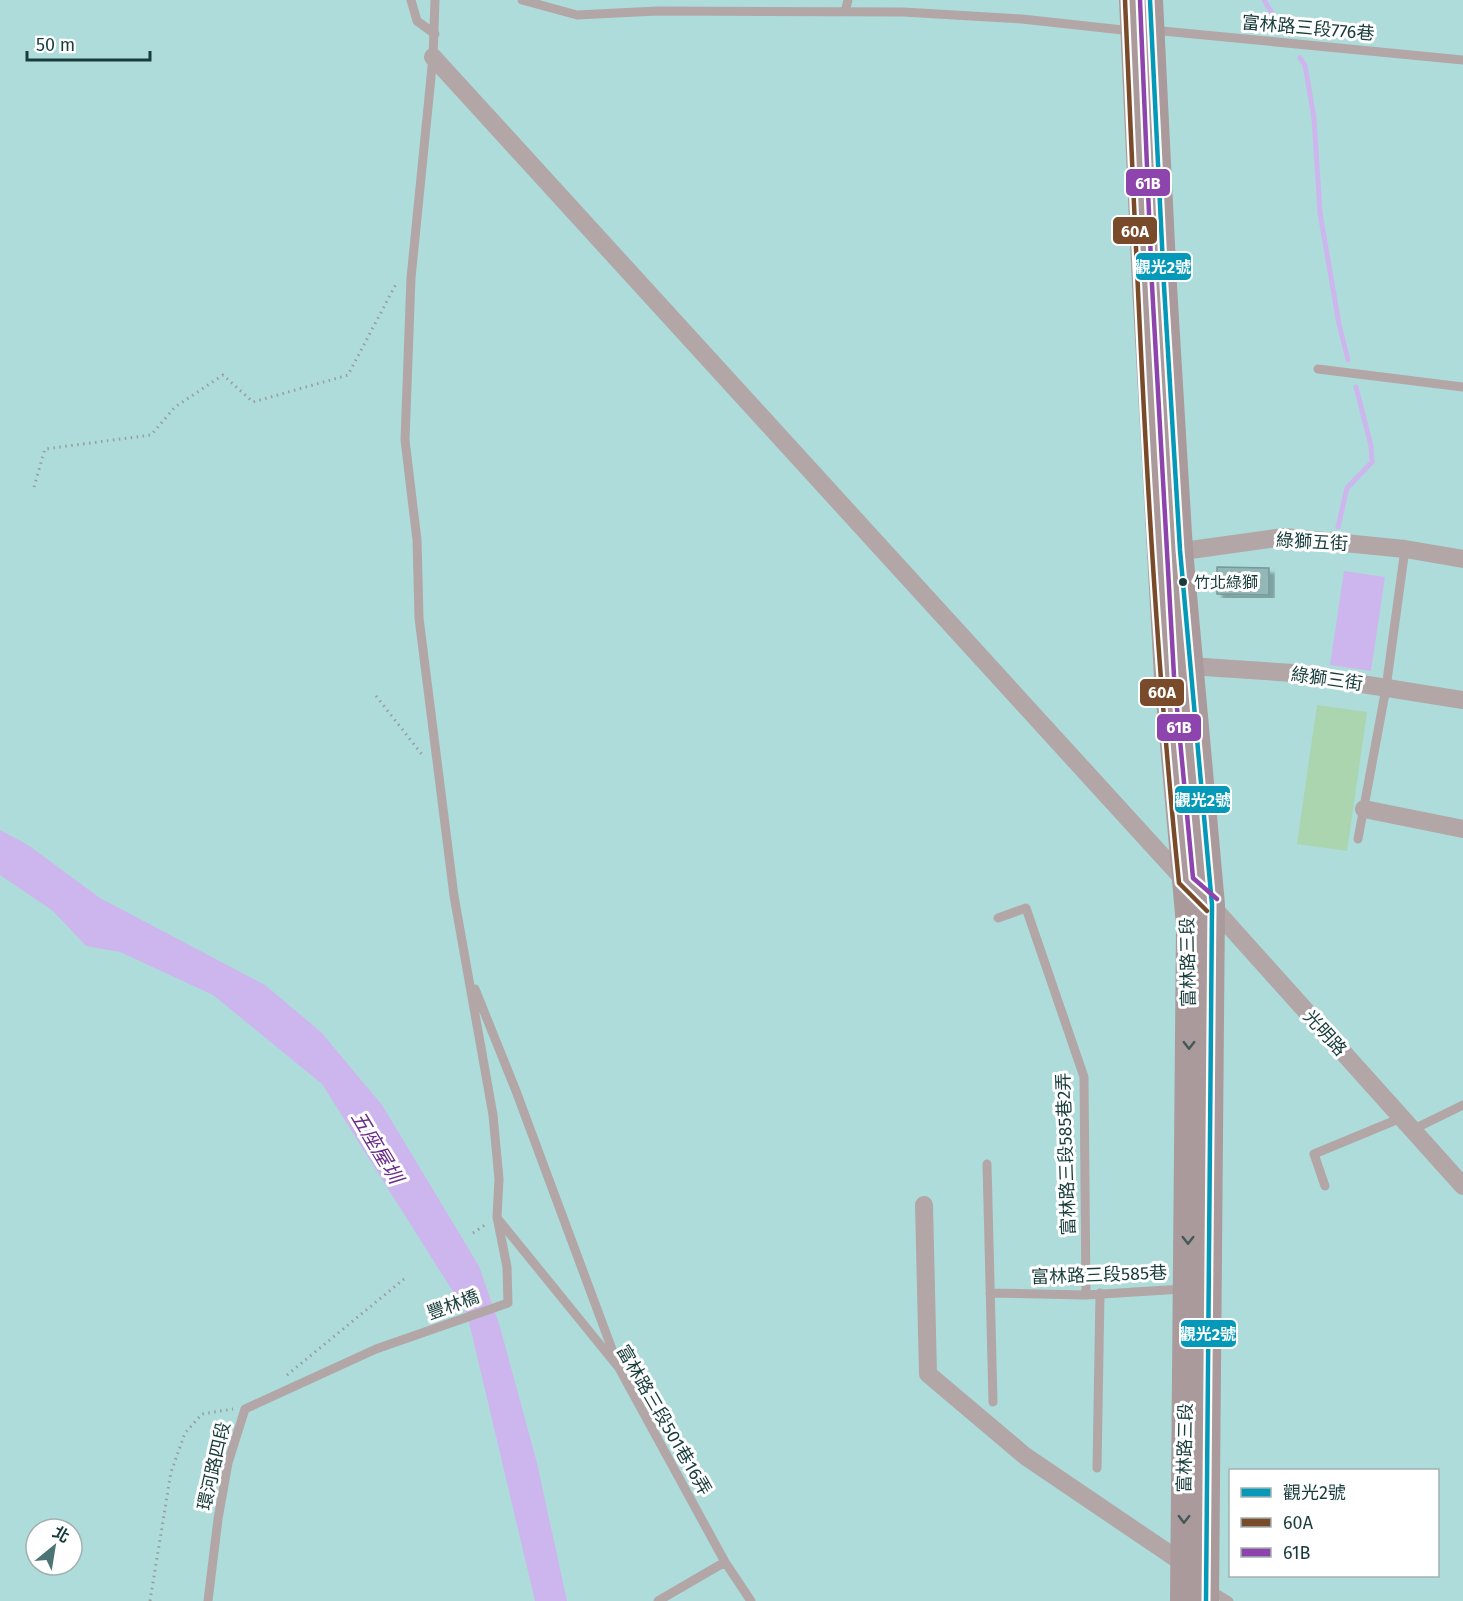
<svg xmlns="http://www.w3.org/2000/svg" width="1463" height="1601" font-family="'Fira Sans','Noto Sans TC',sans-serif">
<defs>
<filter id="shadow"><feDropShadow dx="5.5" dy="5.5" stdDeviation="1.5" flood-color="#0004"/></filter>
</defs>
<rect width="100%" height="100%" fill="#aedcdb"/>
<path fill="#aad5af" d="M1317,705l50,7 -20,139 -50,-7z"/>
<path fill="#cdb6ed" d="M1344,571l41,6 -14,94 -41,-6z
M0,830l28,15 72,53 165,87 56,47 61,73 97,161 21,61 37,136 30,138h-32l-68,-287 -145,-230 -109,-89 -93,-43 -34,-6 -33,-35 -53,-36z"/>
<g fill="none" stroke-linecap="round" stroke-linejoin="round">
<path stroke="#cdb6ed" stroke-width="5" d="M1264,0l19,31
M1300,58l5,7 9,53 6,95 19,111 9,36
M1338,527l9,-39 25,-26 -1,-16 -15,-59"/>
</g>
<path fill="#92b7b6" stroke="#739998" stroke-width="1.5" filter="url(#shadow)" d="M1217,567l52,1v27l-52,-1z"/>
<g fill="none" stroke-linecap="round" stroke-linejoin="round">
<path stroke="#9a9c9d" stroke-width="3" stroke-dasharray="1.5 4.5" stroke-linecap="butt" d="M34,487l11,-38 106,-14 24,-28 48,-32 30,27 95,-27 49,-93
M376,696l48,61
M473,1233l12,-8
M287,1375l117,-96
M150,1601l21,-129 14,-39 17,-19 31,-5"/>
<path stroke="#b3a6a7" stroke-width="9" d="M411,0l6,21 18,13
M522,0l55,15 80,-4 246,1 119,7 110,12
M845,12l3,-12
M1152,30l311,30
M1318,369l145,18
M1358,839l28,-151 19,-139
M998,918l28,-10 58,169 2,218
M475,989l41,102 100,269
M1412,1130l51,-25
M987,1164l6,238
M1325,1186l-11,-32 87,-36
M498,1219l121,149 106,194 26,39
M990,1293l96,2 97,-6
M1097,1468l3,-175
M1209,1589l20,12
M208,1601l10,-82 10,-56 17,-54 131,-60 132,-46 -1,-36 -10,-50 2,-38 -6,-64 -39,-219 -35,-278 -2,-78 -12,-100 6,-162 22,-221 2,-57
M658,1601l67,-39"/>
<path stroke="#b3a6a7" stroke-width="18" d="M433,57l753,825
M1169,553l115,-16 121,12 58,10
M1189,666l104,7 170,27
M1364,809l99,20
M1209,903l254,283
M924,1205l4,169 97,82 158,107"/>
<path stroke="#ab9a9c" stroke-width="26" d="M1132,0l13,285 22,392 22,248 -6,676
M1150,0l14,286 16,264 32,355 -6,696"/>
<defs>
<path id="bus-1" d="M1150,0l14,286 16,264 32,355 -6,696"/>
<path id="bus-2" d="M1125,0c13,295 24,590 54,883l28,28"/>
<path id="bus-3" d="M1140,0l12,285 22,391 19,202 24,21"/>
</defs>
<use href="#bus-1" stroke="#fff" stroke-width="9"/>
<use href="#bus-2" stroke="#fff" stroke-width="9"/>
<use href="#bus-3" stroke="#fff" stroke-width="9"/>
<use href="#bus-1" stroke="#0499b8" stroke-width="4.5"/>
<use href="#bus-2" stroke="#7a4b2a" stroke-width="4.5"/>
<use href="#bus-3" stroke="#8e44ad" stroke-width="4.5"/>
</g>
<defs><path id="oneway-chevron" d="M-2-3.5L2.5 0L-2 3.5" fill="none" stroke-width="1.6" stroke-linecap="round" stroke-linejoin="round" transform="scale(1.5)"/></defs>
<g stroke="#445859">
<use href="#oneway-chevron" transform="translate(1189 1045) rotate(90)"/>
<use href="#oneway-chevron" transform="translate(1188 1240) rotate(90)"/>
<use href="#oneway-chevron" transform="translate(1184 1519) rotate(91)"/>
</g>
<circle fill="#183c3c" stroke="#fff" stroke-width="2" cx="1183" cy="582" r="5"/>
<g text-anchor="middle" dominant-baseline="central" stroke-width="6" stroke-linejoin="round" paint-order="stroke">
<g font-size="16" fill="#183c3c" stroke="#fff" text-anchor="start">
<text x="1194" y="582">竹北綠獅</text>
</g>
<g font-size="18" fill="#183c3c" stroke="#fff">
<text transform="translate(1308 28) rotate(5)">富林路三段776巷</text>
<text transform="translate(1312 542) rotate(3)">綠獅五街</text>
<text transform="translate(1327 679) rotate(8)">綠獅三街</text>
<text transform="translate(1188 962) rotate(-91)">富林路三段</text>
<text transform="translate(1325 1033) rotate(48)">光明路</text>
<text transform="translate(1066 1154) rotate(-92)">富林路三段585巷2弄</text>
<text transform="translate(1099 1275) rotate(-2)">富林路三段585巷</text>
<text transform="translate(453 1305) rotate(-20)">豐林橋</text>
<text transform="translate(664 1420) rotate(60)">富林路三段501巷16弄</text>
<text transform="translate(1185 1448) rotate(-89)">富林路三段</text>
<text transform="translate(214 1466) rotate(-77)">環河路四段</text>
</g>
<g font-size="20" font-style="italic" fill="#6c2d88" stroke="#fff">
<text transform="translate(377 1147) rotate(59)">五座屋圳</text>
</g>
</g>
<g stroke="#fff" stroke-width="2">
<rect x="1125" y="168" width="46" height="29" rx="6" fill="#8e44ad"/>
<rect x="1112" y="216" width="46" height="29" rx="6" fill="#7a4b2a"/>
<rect x="1135" y="252" width="57" height="29" rx="6" fill="#0499b8"/>
<rect x="1139" y="678" width="46" height="29" rx="6" fill="#7a4b2a"/>
<rect x="1156" y="713" width="46" height="29" rx="6" fill="#8e44ad"/>
<rect x="1174" y="785" width="57" height="29" rx="6" fill="#0499b8"/>
<rect x="1180" y="1319" width="57" height="29" rx="6" fill="#0499b8"/>
</g>
<g font-size="16" text-anchor="middle" font-weight="bold" fill="#fff">
<text x="1148" y="189">61B</text>
<text x="1135" y="237">60A</text>
<text x="1163" y="273">觀光2號</text>
<text x="1162" y="698">60A</text>
<text x="1179" y="733">61B</text>
<text x="1203" y="806">觀光2號</text>
<text x="1208" y="1340">觀光2號</text>
</g>
<rect x="1229" y="1469" width="210" height="108" fill="#ffffff" stroke="#a3b1b1" stroke-width="1.5"/>
<rect x="1241" y="1488" width="30" height="9" fill="#0499b8" stroke="#a3b1b1" stroke-width="1.5"/>
<text x="1283" y="1499" font-size="18" fill="#183c3c">觀光2號</text>
<rect x="1241" y="1518" width="30" height="9" fill="#7a4b2a" stroke="#a3b1b1" stroke-width="1.5"/>
<text x="1283" y="1529" font-size="18" fill="#183c3c">60A</text>
<rect x="1241" y="1548" width="30" height="9" fill="#8e44ad" stroke="#a3b1b1" stroke-width="1.5"/>
<text x="1283" y="1559" font-size="18" fill="#183c3c">61B</text>
<g transform="translate(54 1547) rotate(30)"><circle r="28" fill="#ffffff" stroke="#a3b1b1" stroke-width="1.5"/>
<path d="M0-4.5L10 22L0 15L-10 22Z" fill="#4c7474"/>
<text y="-9" font-size="16" font-weight="bold" text-anchor="middle" fill="#183c3c">北</text>
</g>
<path d="M27 51v9h123v-9" fill="none" stroke="#183c3c" stroke-width="3"/>
<text x="36" y="51" font-size="18" fill="#183c3c" stroke="#ffffff" stroke-width="4.5" paint-order="stroke">50 m</text>
</svg>
